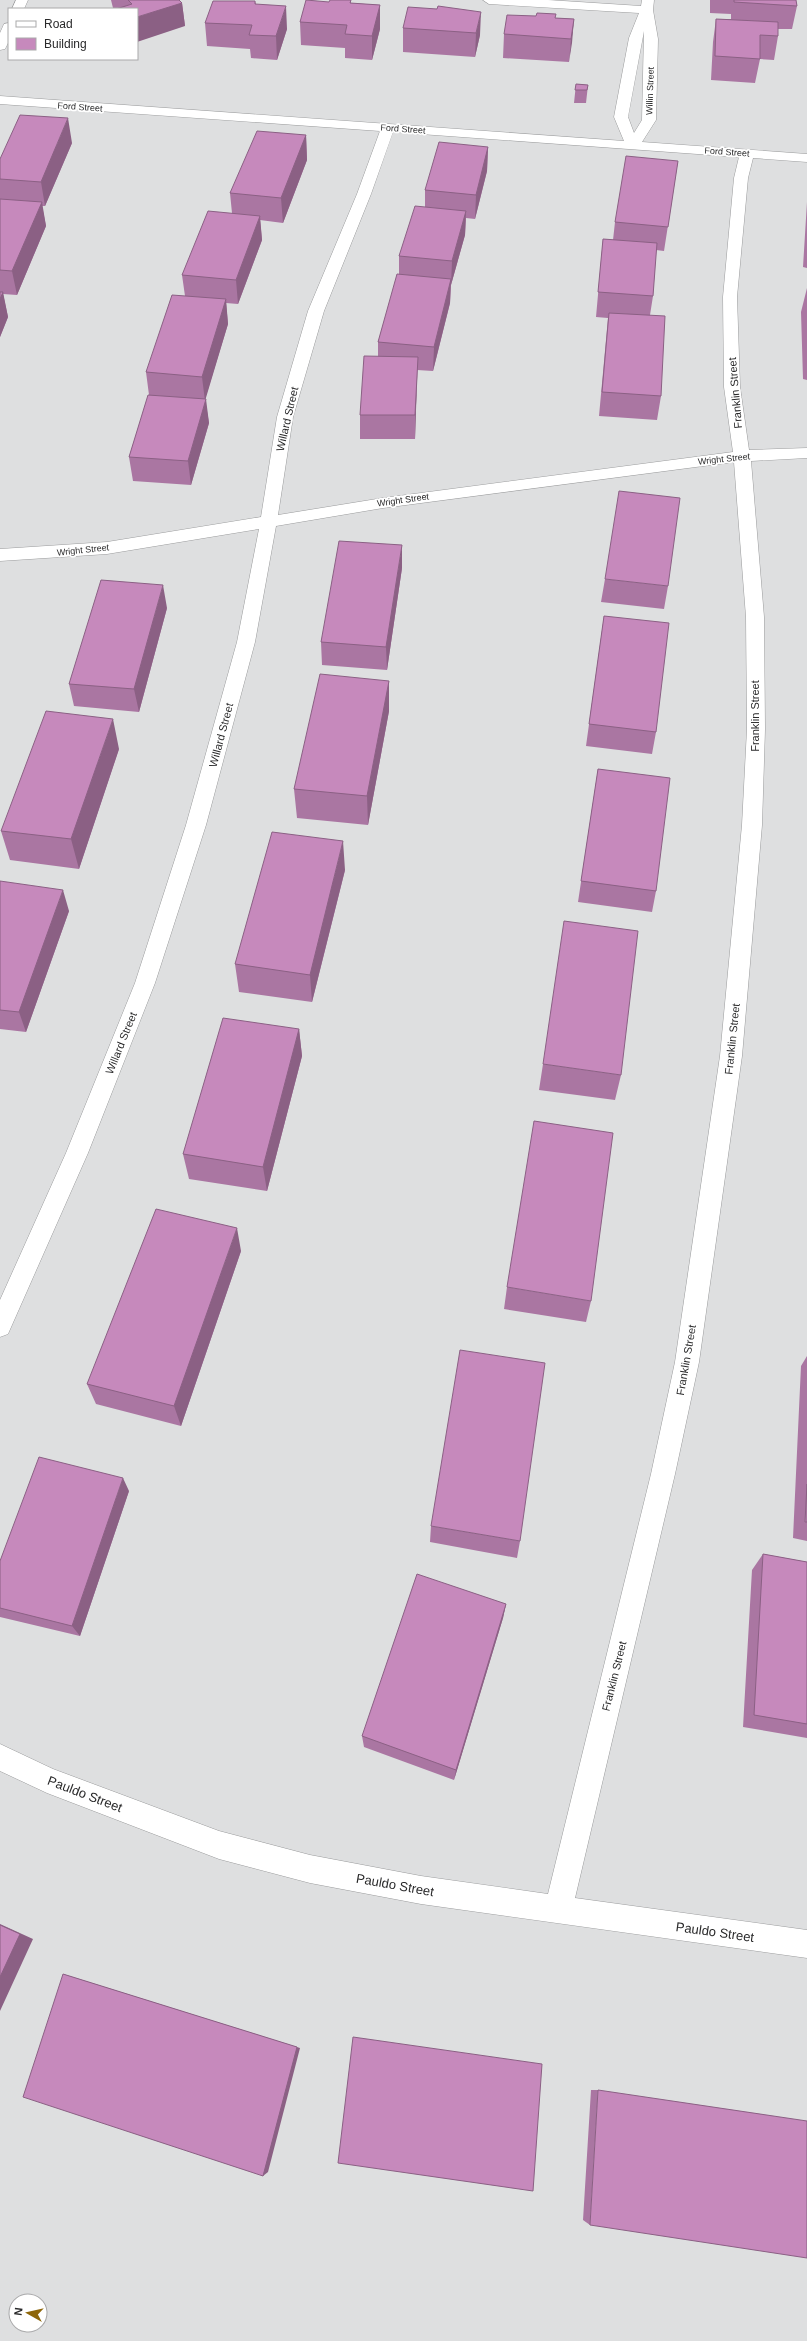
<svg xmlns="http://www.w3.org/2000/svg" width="807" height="2341" font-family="Arial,sans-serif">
<rect width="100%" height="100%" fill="#dedfe0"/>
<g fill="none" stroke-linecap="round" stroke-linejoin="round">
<defs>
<path id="minor" d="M16,0h12l-4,9h-12z
M483,0h65l93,6 1,-6h12l-1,10 5,29 -2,81 -14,22 165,12v8l-54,-4 -5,20 -11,119 3,90 9,63 58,-2v10l-56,3 13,156 1,112 -3,96 -20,231 -43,306 -24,112 -100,424 232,32v28l-386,-54 -111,-21 -91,-24 -172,-66 -47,-22v-27l53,25 166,62 91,24 111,21 127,18 103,-420 24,-112 45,-306 22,-231 5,-96 -1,-112 -12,-155 -351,46 -107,18 -21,116 -49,183 -51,158 -67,170 -80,181 -8,3v-37l66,-147 69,-170 51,-158 51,-183 22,-113 -152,25 -107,7v-12l107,-7 154,-25 16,-100 31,-106 49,-117 23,-63 -380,-27v-8l624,45 -10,-24 15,-79 10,-25 -150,-9zM644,31l-2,89 -8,13 -6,-16zM393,132l346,25 -5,21 -11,119 1,90 9,65 -350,46 -105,17 15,-98 31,-106 47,-117z
M9,23v18l-4,8 -5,1v-17l4,-9z"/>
</defs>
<use href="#minor" stroke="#9a9b9c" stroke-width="1"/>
<use href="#minor" fill="#fff" fill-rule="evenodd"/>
</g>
<path fill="#aa76a2" d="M111,0h68l3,3 3,23 -48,-17h-23l-1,-1z
M351,0v3l29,2v24l-8,31 -27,-2v-10l-44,-3 -1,-23 29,-20z
M710,0h86l1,6 -5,23h-14v7l-4,24 -14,-1 -5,24 -44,-3 2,-38 3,-23h15v-5l-21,-1z
M255,1l1,3 31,25 -10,31 -26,-2 -1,-9 -43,-3 -2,-23z
M437,9l43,26 -5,22 -72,-5v-24z
M556,18l18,1 -5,43 -66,-4 1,-24z
M576,84l12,1 -2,18h-12z
M306,135l1,25 -24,63 -23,-3 2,20 -24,64 -12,-1 2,21 -23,75 4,24 -18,62 -58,-4 -4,-24 20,-62 -3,-23 39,-76 -3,-21 50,-62 -2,-20z
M72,143l-27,63h-3l4,20 -29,69 -14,-1 5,23 -8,20v-178z
M488,147l-1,24 -12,48 -9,-1 -1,17 -14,50 -1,18 -17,68 -16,-1 -2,69h-55v-24l18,-58v-15l21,-68v-18l26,-49v-17z
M678,161l-14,90 -8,-1 -3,46 -3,19 11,81 -4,24 -58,-4 9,-98 -12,-1 7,-78 10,1 2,-18z
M807,202v66l-4,-1z
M807,288v92l-4,-1 -2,-67z
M402,568l-15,102 -65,-5 -1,-23z
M605,579l63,7 -4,23 -63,-7z
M167,608l-28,104 -65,-6 -5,-22z
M604,616l52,116 -4,22 -66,-8z
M389,681v30l-21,114 -71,-7 -3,-29z
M119,749l-40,120 -69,-9 -9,-29z
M598,769l58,122 -4,21 -74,-10z
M345,870l-33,132 -73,-10 -4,-28z
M0,881l69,30 -43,121 -26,-3z
M299,1029l3,27 -35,135 -78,-12 -6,-25z
M543,1064l78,11 -6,25 -76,-10z
M241,1251l-60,175 -85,-22 -9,-20z
M507,1287l84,14 -5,21 -82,-13z
M807,1356v185l-14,-3 8,-172z
M129,1491l-49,145 -80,-19v-56z
M431,1526l89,15 -3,17 -87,-16z
M763,1554l44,8v176l-64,-11 9,-157z
M506,1604l-3,14 -49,162 -90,-33 -2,-11z
M591,2090h7l-8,135 -7,-5z"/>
<path fill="#8b6084" d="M182,3l3,23 -48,16v-25z
M380,5v24l-8,31v-24z
M286,6l1,23 -10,31 -1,-24z
M481,12l-1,23 -5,22 1,-24z
M574,19l-2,24 -3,19 2,-23z
M68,118l4,25 -27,63 -4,-24z
M306,135l1,25 -24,63 -2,-25z
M488,147l-1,24 -12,48 1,-24z
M42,202l4,24 -29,69 -5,-24z
M466,211l-1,24 -14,50 1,-24z
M260,216l2,24 -24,64 -2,-24z
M451,279l-1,24 -17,68 1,-24z
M3,292l5,25 -8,20v-38z
M226,299l2,25 -23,77 -3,-24z
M418,357l-1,24 -2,58v-24z
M206,399l3,24 -18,62 -3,-24z
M402,545v23l-15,102 -1,-23z
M163,585l4,23 -28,104 -5,-23z
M389,681v30l-21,114 -1,-29z
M113,719l6,30 -40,120 -8,-30z
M343,841l2,29 -33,132 -2,-27z
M63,890l6,21 -43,121 -7,-20z
M299,1029l3,27 -35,135 -4,-24z
M237,1228l4,23 -60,175 -7,-20z
M123,1478l6,13 -49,145 -8,-10z
M506,1604l-3,14 -49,162 2,-10z
M0,1924l33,15 -33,72z
M63,1974l237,74 -32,124 -5,4z"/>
<path fill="#c689bc" stroke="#8b6084" d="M128,0h51l3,3 -45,14v-8h-21l16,-5z
M306,0l23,2 1,-2h21l-1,3 30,2 -8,31 -27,-2 2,-9 -47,-3z
M734,0h62l1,6 -63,-4z
M213,1h42v3l31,2 -10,30 -27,-1 3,-10 -47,-2z
M438,6l43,6 -5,21 -73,-5 5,-21 29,2z
M537,13l19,1 -1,4 19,1 -3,20 -67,-5 3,-19 29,1z
M716,19l62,3v14l-18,-1v24l-45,-3z
M576,84l12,1 -1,5h-12z
M20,115l48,3 -27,64 -41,-3v-20z
M257,131l49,4 -25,63 -51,-5z
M439,142l49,5 -12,48 -51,-5z
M626,156l52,5 -10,66 -53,-5z
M0,199l42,3 -30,69 -12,-1z
M415,206l51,5 -14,50 -53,-5z
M208,211l52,5 -24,64 -54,-5z
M603,239l54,4 -4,53 -55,-4z
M397,274l54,5 -17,68 -56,-5z
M0,292h3l-3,7z
M172,295l54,4 -24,78 -56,-5z
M609,313l56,3 -4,80 -59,-4z
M364,356l54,1 -3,58h-55z
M148,395l58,4 -18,62 -59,-4z
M619,491l61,7 -12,88 -63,-7z
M339,541l63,4 -16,102 -65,-5z
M101,580l62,5 -29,104 -65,-5z
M604,616l65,7 -13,109 -67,-8z
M320,674l69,7 -22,115 -73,-7z
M46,711l67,8 -42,120 -70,-8z
M598,769l72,9 -14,113 -75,-10z
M272,832l71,9 -33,134 -75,-11z
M0,881l63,9 -44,122 -19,-2z
M564,921l74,10 -17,144 -78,-11z
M223,1018l76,11 -36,138 -80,-13z
M534,1121l79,12 -22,168 -84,-14z
M156,1209l81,19 -63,178 -87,-22z
M460,1350l85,13 -25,178 -89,-15z
M39,1457l84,21 -51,148 -72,-18v-47z
M807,1484v38h-2z
M763,1554l44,8v162l-53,-9z
M417,1574l89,30 -50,166 -94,-34z
M0,1925l20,9 -20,43z
M63,1974l234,73 -34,129 -240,-79z
M353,2037l189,27 -9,127 -195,-28z
M598,2090l209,31v137l-217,-33z"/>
<g text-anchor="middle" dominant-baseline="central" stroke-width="3.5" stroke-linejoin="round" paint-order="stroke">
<g font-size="9" fill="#29292a" stroke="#fff">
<text transform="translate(650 91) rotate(-88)">Willin Street</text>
<text transform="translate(80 107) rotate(4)">Ford Street</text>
<text transform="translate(403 129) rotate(4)">Ford Street</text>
<text transform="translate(727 152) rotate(4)">Ford Street</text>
<text transform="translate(724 459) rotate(-6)">Wright Street</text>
<text transform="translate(403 500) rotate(-8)">Wright Street</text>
<text transform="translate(83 550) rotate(-6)">Wright Street</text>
</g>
<g font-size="11" fill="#29292a" stroke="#fff">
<text transform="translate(735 393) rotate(-95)">Franklin Street</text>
<text transform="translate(287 419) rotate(-77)">Willard Street</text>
<text transform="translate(755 716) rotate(-90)">Franklin Street</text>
<text transform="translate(221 735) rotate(-75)">Willard Street</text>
<text transform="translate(732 1039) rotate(-84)">Franklin Street</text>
<text transform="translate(121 1043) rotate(-68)">Willard Street</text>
<text transform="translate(686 1360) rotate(-80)">Franklin Street</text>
<text transform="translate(614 1676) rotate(-76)">Franklin Street</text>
</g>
<g font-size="13" fill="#29292a" stroke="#fff">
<text transform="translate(85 1794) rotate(21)">Pauldo Street</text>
<text transform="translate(395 1885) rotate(10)">Pauldo Street</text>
<text transform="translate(715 1932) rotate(8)">Pauldo Street</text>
</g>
</g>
<rect x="8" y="8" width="130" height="52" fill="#ffffff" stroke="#a9a9aa"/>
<rect x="16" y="21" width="20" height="6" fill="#ffffff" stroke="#a9a9aa"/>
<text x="44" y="28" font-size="12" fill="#29292a">Road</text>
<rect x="16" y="38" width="20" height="12" fill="#c689bc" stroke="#a9a9aa"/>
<text x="44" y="48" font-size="12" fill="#29292a">Building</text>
<g transform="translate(28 2313) rotate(278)"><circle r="19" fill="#ffffff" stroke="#a9a9aa"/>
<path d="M0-3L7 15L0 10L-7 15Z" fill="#8e660a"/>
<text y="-6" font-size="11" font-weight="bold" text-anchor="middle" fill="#29292a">N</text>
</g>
</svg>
